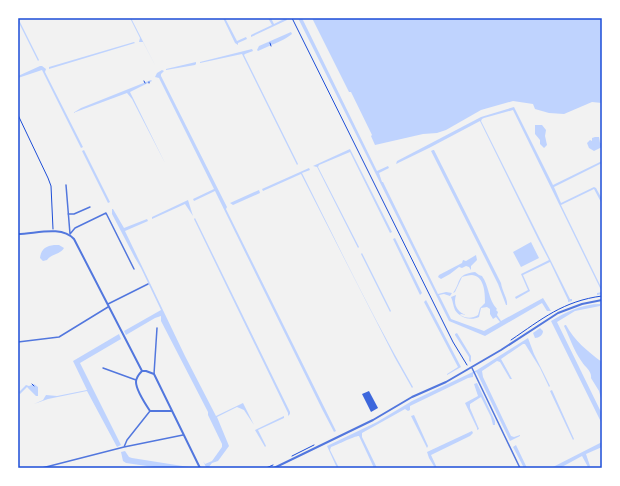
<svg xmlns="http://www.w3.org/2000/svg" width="620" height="486" font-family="Barlow,sans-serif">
<rect width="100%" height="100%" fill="#f2f2f2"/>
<path fill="#bfd3fe" d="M18,18l21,42 -1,1 -20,-40z
M130,18h1l25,49 -13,-25h-4l1,-4z
M223,18h2l12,23 9,-4 1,2 -9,4v2l-3,-2z
M268,18h3l3,6 12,-6 1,2 -36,17v-2l21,-10z
M298,18h4l75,153 11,-5 1,2 -10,5 3,9h1l55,112 8,-2 6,1 -2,3 -6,-2 -5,1 12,24 33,12 16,-9 -4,-5 -3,2 -3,-5v-5l-3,-2 -6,1 -2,9c-8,4 -19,1 -24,-7 -2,-4 -2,-9 -4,-13l5,-2c-3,9 1,17 10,20l-5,-1 -1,1c5,3 12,4 18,0l2,-7 5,-5c0,-8 0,-27 -13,-28 -3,0 -7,1 -10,2l-7,15 -2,1c9,-12 2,-18 22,-21l4,3 3,1c7,9 6,24 15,33l-1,1 2,2 -1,3 4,6 42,-23 8,13h-4l-5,-8 -57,33 -36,-15z
M312,18h290v85l-10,-1 -28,12 -15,-1 -14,-4 -2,-5 -20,-3 -32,9 -35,20 -9,3 -14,1 -48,11 -4,-9 1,-1 -21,-43h-2z
M291,32l1,2c-10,8 -22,11 -34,17l-1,-1 2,-4z
M134,42l1,1 -86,26v-2z
M252,49l1,2 -8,3 -1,1 54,109 -1,1 -55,-111 -42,9v-1z
M196,62v2l-1,1 -29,5v-1z
M40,66h2l4,3 -1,3 38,75 -2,1 -39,-78 -24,8v-2z
M162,70l2,1 -3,3v2l66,131 -1,2 110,222 -2,1 -12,-23 -107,-218 -21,10 -1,-2 21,-10 -55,-111 -4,-1 2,-4z
M151,80l1,1 -22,11 35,71 -33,-64 -5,-6 -54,20 8,-5z
M514,107l39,78 49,-24v2l-48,24 7,16 33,-16 2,1 6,11v5l-8,-15 -33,16 41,84v5l-5,1v-2l5,-1 -89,-182 -29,8 -2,1 -1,2 89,178h2v2l-4,1v-2l-18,-38 -27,13 7,16 -14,8 -1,-2 13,-7 -7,-16 28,-14 -11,-21 -58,-118 -51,27 -33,16 1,-3 84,-44z
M535,125h7l4,5 -1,6 2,9 -3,3 -4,-4v-4l-5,-6z
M595,137h4l1,6h2v4l-8,4 -5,-3 -2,-5 3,-3 2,1v-3z
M350,149l42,83 -2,1 -40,-81 -31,13 -1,2 41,80 -1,1 -41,-81 -4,-1z
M84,150l26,52 -2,1 -26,-52z
M433,150h1l67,133c1,8 7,16 6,22h-1l-8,-21 -14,-28 -53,-105z
M309,168l1,2 -8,3c36,72 71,145 111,214l-1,1 -17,-30 -94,-184 -38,17 -1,-2z
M259,190l1,3 -27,12 -3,-2z
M188,200l5,16 -8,-12 -33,15v-2z
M112,209h1l11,19 23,-9 1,2 -23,10 60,125 31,60 27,-13 11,22 -10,-15 -7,-3 -20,10 12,29 -11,15 -6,2 -4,5 -2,-1 -3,-6 2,3 7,-3 10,-14v-3l-14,-29v-3l-47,-91v-5l-6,2 -29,17 -2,-4 37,-21 -20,-42 -6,-10 -23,-44z
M195,218l95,194v2l-2,2v-3l-94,-194z
M395,238l27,55 -2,2 -27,-56z
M531,242l8,16 -18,9 -8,-15z
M54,245h5l5,3c-4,7 -12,5 -17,12l-4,1 -3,-3c1,-9 6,-12 14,-13z
M362,253l29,58 -1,1 -29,-58z
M476,255l1,5 -6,6v4l-2,-3 -3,-1 -4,2 -3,-1 -9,7 -9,5 -3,-2 1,-2 23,-12 1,-3 3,1z
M426,300l35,67 -14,8v-1l11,-7 -34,-65z
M600,304v2l-25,5 -18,11 45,92v10l-51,-103c15,-9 31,-17 49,-17z
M565,325h1c8,15 22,27 36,37v40l-3,-11 -8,-13c1,-7 -6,-11 -9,-16 -8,-11 -12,-24 -18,-36z
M540,328l3,3c0,4 -4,7 -8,7l-2,-5z
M457,333l14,23v6l-2,-1v-4l-14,-22v-1z
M119,334l2,5 -41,24 41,82 -4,2 -30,-56 -39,8 -14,5 9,-4 3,-5 11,1 30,-6 -14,-29z
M528,338l6,16 16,32 -1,1 -9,-19 -15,-24h-2l-22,15 11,20h-2l-10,-17 -3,-1 -15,10 1,6 28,59 3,1 6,-2v1l-10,5 -33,-68 -1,-1 -3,2v3l-5,1 -58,28v4l-2,1 -3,-2 -43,24v4l15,31h-3l-15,-32c-5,0 -22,9 -28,11l-1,3 9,18h-2l-10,-22 50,-24 35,-21 65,-31z
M477,383l18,38v4h-2l-2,-8 -10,-20 -11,7v4l9,21 -2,1v-2l-12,-25 13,-7 -4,-12z
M34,384l4,3v9h-2l-9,-9 -7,7 -1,-2 7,-7 3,1z
M552,390l22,49 -1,1 -23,-49z
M414,415l14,31 -1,2 -16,-32z
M284,416v2l-26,12 8,16 -1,1 -10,-17z
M472,431l1,2 -3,3 -39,19 6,13h-2l-6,-10 -2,-6z
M602,442v5l-16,7 4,12 -2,1 -6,-11 -22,12h-9z
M516,445l11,23h-3l-11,-21z
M125,451l4,6 3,1 63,10h-34l-35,-5 -3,-2 -2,-9z"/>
<path fill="#3d67dc" d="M369,391l9,17 -7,4 -9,-18z"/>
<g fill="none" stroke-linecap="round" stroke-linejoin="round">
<path stroke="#1d4ed8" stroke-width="1" d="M292,18l161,324 14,23
M270,43l1,3
M144,81l1,2
M149,82v1
M18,115l30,63 3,8 2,43
M511,340c31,-21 52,-39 91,-44
M32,384l2,2
M292,456l22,-11
M266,468l7,-3"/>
<path stroke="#5277de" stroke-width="1.5" d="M66,185l4,49
M68,214h6l16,-7
M70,234l5,-6 31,-15 28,56
M108,304l40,-20
M18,342l41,-5 49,-30
M103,368l33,12
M472,368l48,100
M154,374l3,-46
M124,447l3,-7 23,-29
M42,468l82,-21 59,-12"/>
<path stroke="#5277de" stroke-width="2" d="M18,234c17,0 43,-9 56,5l68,132
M142,371h4l8,3 46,94
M142,371c-3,3 -6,6 -6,11 0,7 10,23 14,29h22
M274,468l99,-48 39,-23 34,-15 55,-32 57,-37 24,-9 20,-4"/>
</g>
<rect width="620" height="486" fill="none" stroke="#ffffff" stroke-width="38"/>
<rect x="19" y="19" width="582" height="448" fill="none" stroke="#1d4ed8" stroke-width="1.5"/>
</svg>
